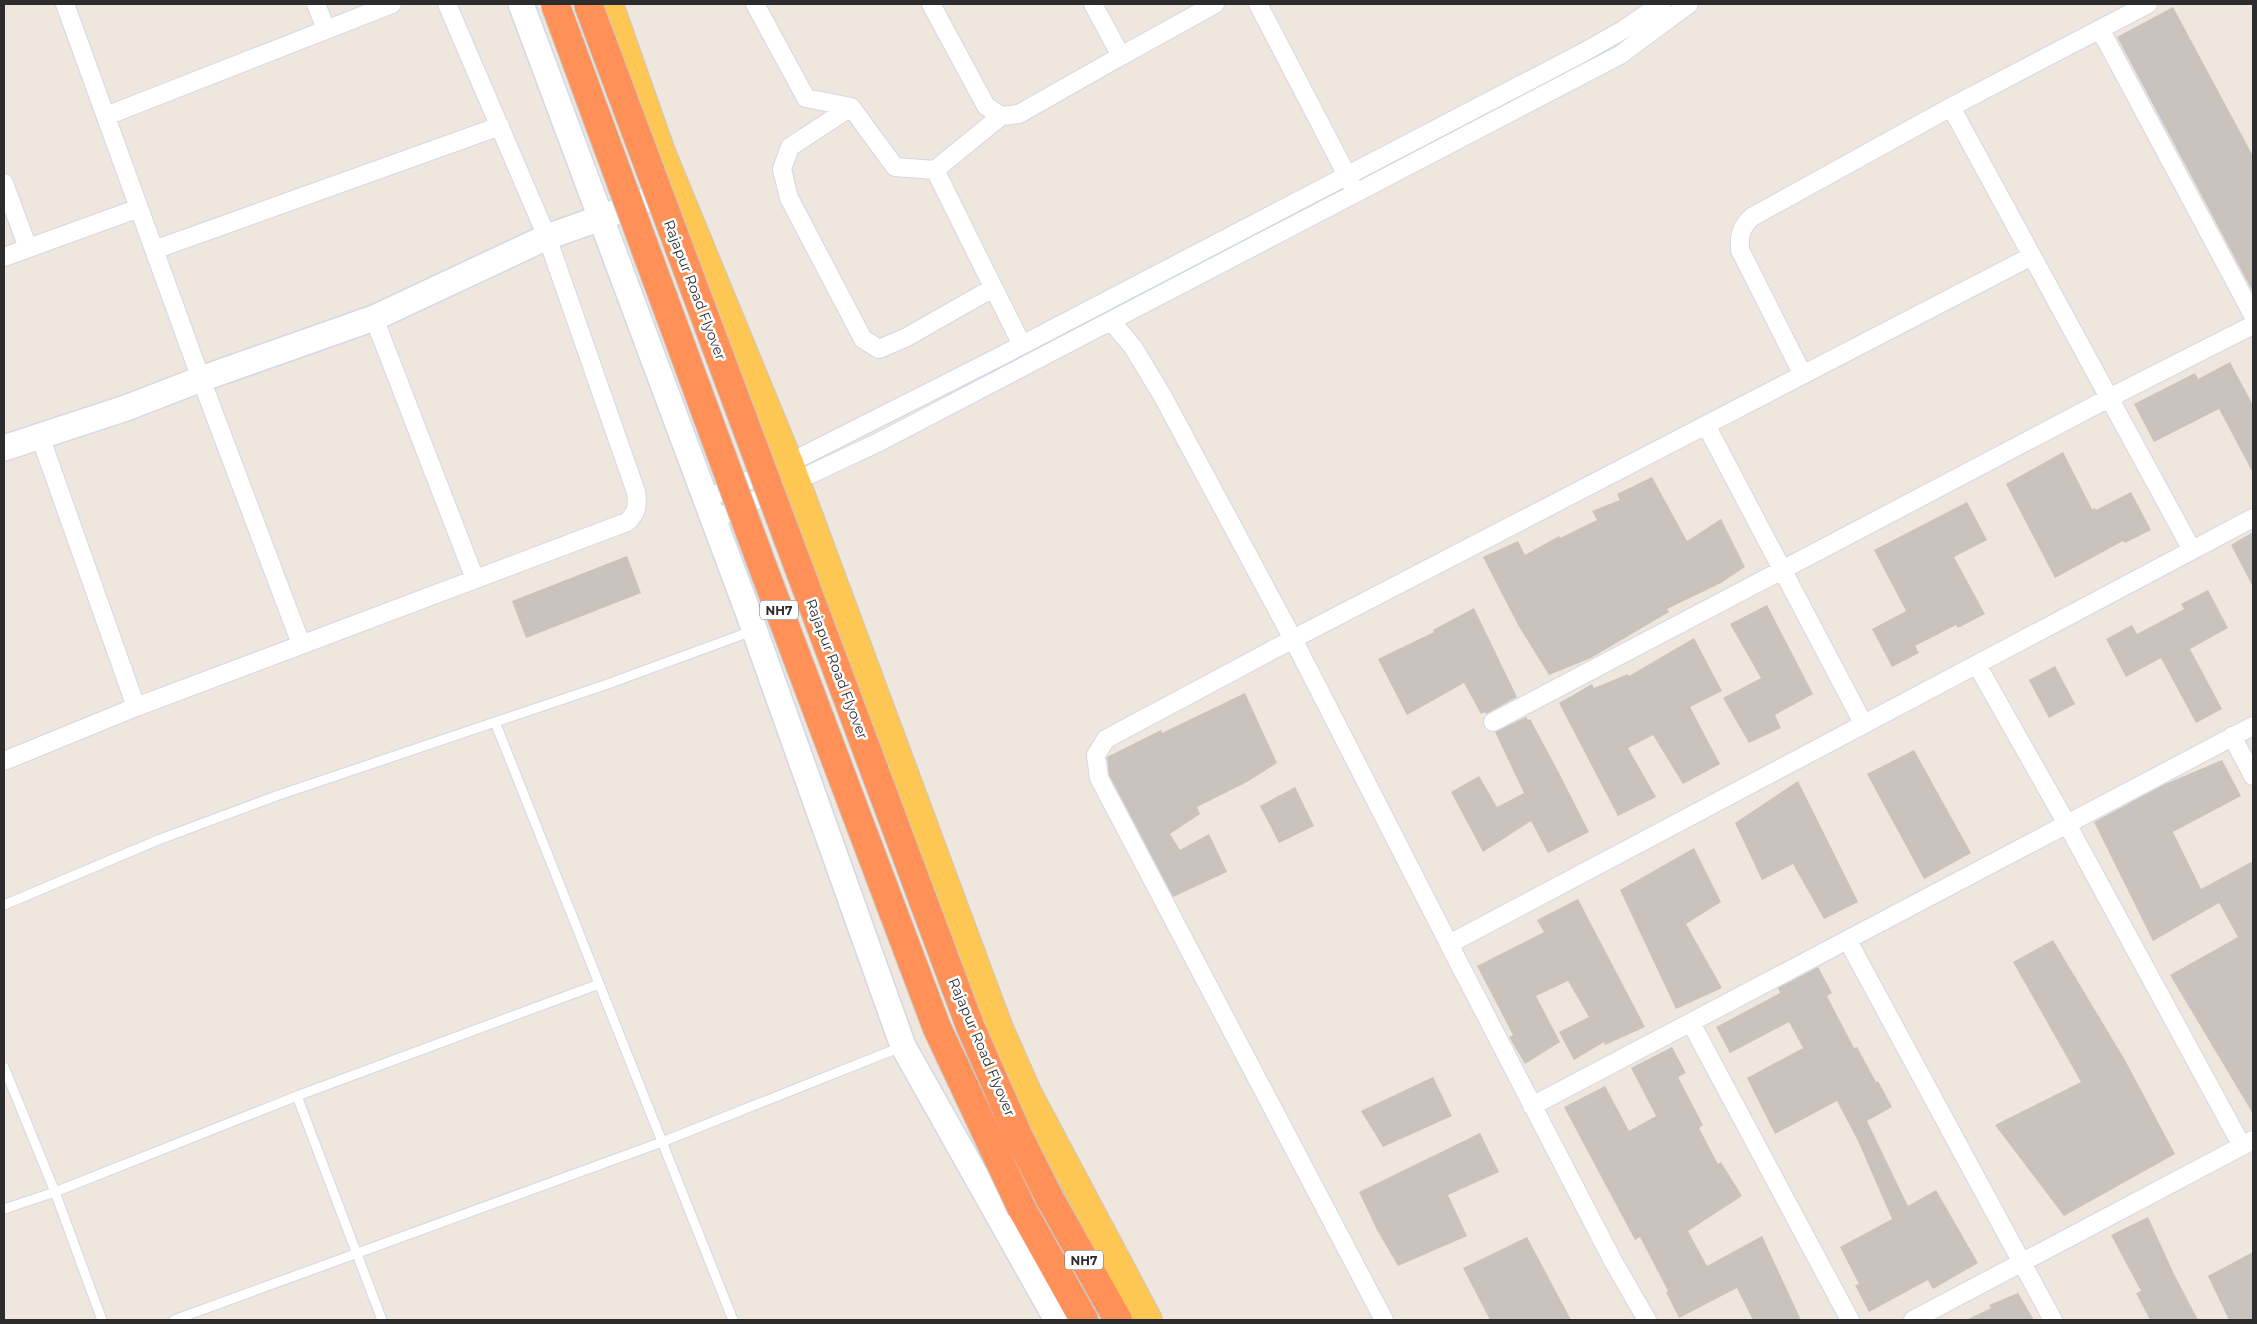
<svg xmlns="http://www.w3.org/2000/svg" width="2257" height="1324" font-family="Montserrat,sans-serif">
<rect width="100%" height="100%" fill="#efe6dd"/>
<path fill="#cac3bd" d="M2173,7l80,149v136l-136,-255z
M2230,362l23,43v68l-34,-64 -65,33 -20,-38 61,-31 3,6z
M2063,452l29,57 3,-1 1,2 35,-18 20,38 -26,13 -2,-2 -68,37 -49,-94z
M1652,477l35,64 34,-22 24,48 -24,16 -54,26 2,3 -78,46 -42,17 -31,-50 -35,-68 35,-16 7,14 34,-19 1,2 37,-18 -5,-9 28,-11 -3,-6z
M1967,502l20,38 -33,17 31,57 -27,14 -2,-3 -41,21 4,7 -27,14 -20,-38 34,-18 -32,-61z
M2253,532v55l-22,-42z
M627,556l14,37 -115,45 -14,-37z
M2208,590l20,38 -38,21 32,60 -26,14 -35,-65 -35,19 -20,-38 26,-14 5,9 47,-25 -3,-5z
M1767,605l46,89 -38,21 6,13 -32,15 -26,-45 38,-20 -31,-54z
M1474,608l43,89 -31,17 -1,-2 -4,2 -17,-31 -57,32 -29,-56 56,-27 -1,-2z
M1694,638l28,53 -32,16 30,57 -37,20 -30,-49 -25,13 28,49 -38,19 -59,-113 33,-19 2,4 34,-14 1,2z
M2055,666l20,38 -26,14 -20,-38z
M1245,693l32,70 -30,19 -50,25 3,7 -30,20 10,16 29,-16 18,38 -54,25 -64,-122 -2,-18 54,-27 1,3z
M1526,717l2,3 2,-1 28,52 31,61 -41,21 -17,-32 -48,31 -32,-60 28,-16 18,31 27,-14 -29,-61z
M1914,750l57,103 -47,26 -57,-105z
M2222,760l19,36 -68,36 28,57 52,-28v253l-83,-139 68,-38 -19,-34 -66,38 -59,-119 69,-37z
M1798,781l60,121 -34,17 -31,-55 -31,16 -27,-57z
M1295,787l19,39 -35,17 -19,-37z
M1694,848l27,54 -35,22 36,64 -46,21 -56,-119z
M1578,899l67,128 -40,18 -1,-3 -30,18 -15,-28 30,-15 -21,-36 -32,15 24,46 -35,22 -16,-27 4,-2 -36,-69 67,-34 -7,-12z
M2053,940l72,120 50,94 -111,62 -69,-91 86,-43 -68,-120z
M1818,967l14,26 -5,3 27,52 3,-1 19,35 2,-1 14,26 -25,14 41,85 28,-16 42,73 -45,26 -5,-9 -59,32 -14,-27 4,-1 -19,-37 52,-28 -34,-78 -21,-40 -62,33 -28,-56 56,-30 -14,-26 -59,31 -14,-26 64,-34 -2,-5z
M1672,1047l14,26 -8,4 25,48 -4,3 19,36 3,-2 21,34 -54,35 19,35 55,-30 39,84h-48l-16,-32 -58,30 -13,-26 2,-1 -28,-54 -5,3 -71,-133 41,-21 24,45 27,-15 -25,-48z
M1433,1077l19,39 -69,31 -22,-36z
M1480,1133l19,39 -51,23 19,41 -69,30 -21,-36 -18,-38z
M2148,1217l26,57 24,46h-48l-14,-27 5,-2 -30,-56z
M1527,1237l44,83h-81l-27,-52z
M2253,1252v68h-24l-21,-44z
M2018,1293l16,27h-68l25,-12 -2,-3z"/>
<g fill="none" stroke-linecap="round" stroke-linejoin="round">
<defs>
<path id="lane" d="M495,722l238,598
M4,905l154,-65 118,-44 329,-111 147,-54
M4,1067l51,125 47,128
M297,1096l85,224
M4,1209l51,-17 242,-96 302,-112
M174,1320l488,-178 239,-95"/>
<path id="street" d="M65,4l136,375 100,265
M316,4l10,25
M755,4l51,94 45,9 44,60 40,3 87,175
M931,4l55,102 15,10 18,-2 102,-58
M1093,4l28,52 94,-52
M1258,4l93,179
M2100,29l153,286
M851,107l-61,40 -8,22 7,29 74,141 16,10 26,-11 88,-50
M1951,107l81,149
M106,116l286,-112
M935,170l66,-54
M4,183l24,65
M154,250l346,-124
M4,257l135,-49
M374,318l101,261
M1111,321l22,26 29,48 131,244 -187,100 -10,16 3,23 285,542
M1803,375l-63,-125c-1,-15 1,-23 12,-33l199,-110 197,-103
M1706,425l157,298
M40,436l96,271
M705,499l84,-36 208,-105 587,-306 39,-22 38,-26
M713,520l166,-78 741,-387 69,-51
M2192,550l-160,-294 -739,383 156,305 804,-426
M1977,665l90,159 175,322 11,-6
M1493,722l616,-324 144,-73
M2232,736l21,40
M4,761l132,-54 491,-185c10,-9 11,-16 9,-30l-89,-255 -100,-233
M1848,941l205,379
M1449,944l164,317 34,59
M1691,1023l159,297
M1532,1106l721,-380
M1913,1320l329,-174"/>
<path id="secondary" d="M521,4l227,608 155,434 154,274
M4,448l122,-40 75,-29 173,-61 173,-81 54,-19 75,-30"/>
<path id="primary" d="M609,4l52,148 128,311 209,563 30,68 120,226"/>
<path id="highway" d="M1050,1199l68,121
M1022,1209l62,111"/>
</defs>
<use href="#lane" stroke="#d2d8e6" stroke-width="11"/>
<use href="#street" stroke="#d2d8e6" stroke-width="20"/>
<use href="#secondary" stroke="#d2d8e6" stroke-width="28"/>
<use href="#primary" stroke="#c8c8c8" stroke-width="30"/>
<use href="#highway" stroke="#c8c8c8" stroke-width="30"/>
<use href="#lane" stroke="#fff" stroke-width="9"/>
<use href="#street" stroke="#fff" stroke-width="18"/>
<use href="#secondary" stroke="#fff" stroke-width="25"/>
<use href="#primary" stroke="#fec653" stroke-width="28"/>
<use href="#highway" stroke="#ff9158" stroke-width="28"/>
<defs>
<path id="highway-bridge" d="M555,4l207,561 175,463 85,181
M588,4l382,1022 48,109 32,64"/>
</defs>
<use href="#highway-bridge" stroke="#c8c8c8" stroke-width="30" stroke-linecap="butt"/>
<use href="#highway-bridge" stroke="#ff9158" stroke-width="28"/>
</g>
<g text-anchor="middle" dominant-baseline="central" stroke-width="5" stroke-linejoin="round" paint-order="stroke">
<g fill="#fff" stroke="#6b6b6b" stroke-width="1">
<rect x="760" y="600.5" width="38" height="19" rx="4"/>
<rect x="1065" y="1250.5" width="38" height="19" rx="4"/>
</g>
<g font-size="12" font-weight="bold" fill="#2c2c2c">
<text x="779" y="610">NH7</text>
<text x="1084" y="1260">NH7</text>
</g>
<g font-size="14" fill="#2c2c2c" stroke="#fff">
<text transform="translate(695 290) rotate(69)">Rajapur Road Flyover</text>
<text transform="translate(837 669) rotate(69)">Rajapur Road Flyover</text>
<text transform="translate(982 1047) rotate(67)">Rajapur Road Flyover</text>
</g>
</g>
<rect width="2257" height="1324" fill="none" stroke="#2c2c2c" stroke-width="10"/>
</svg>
